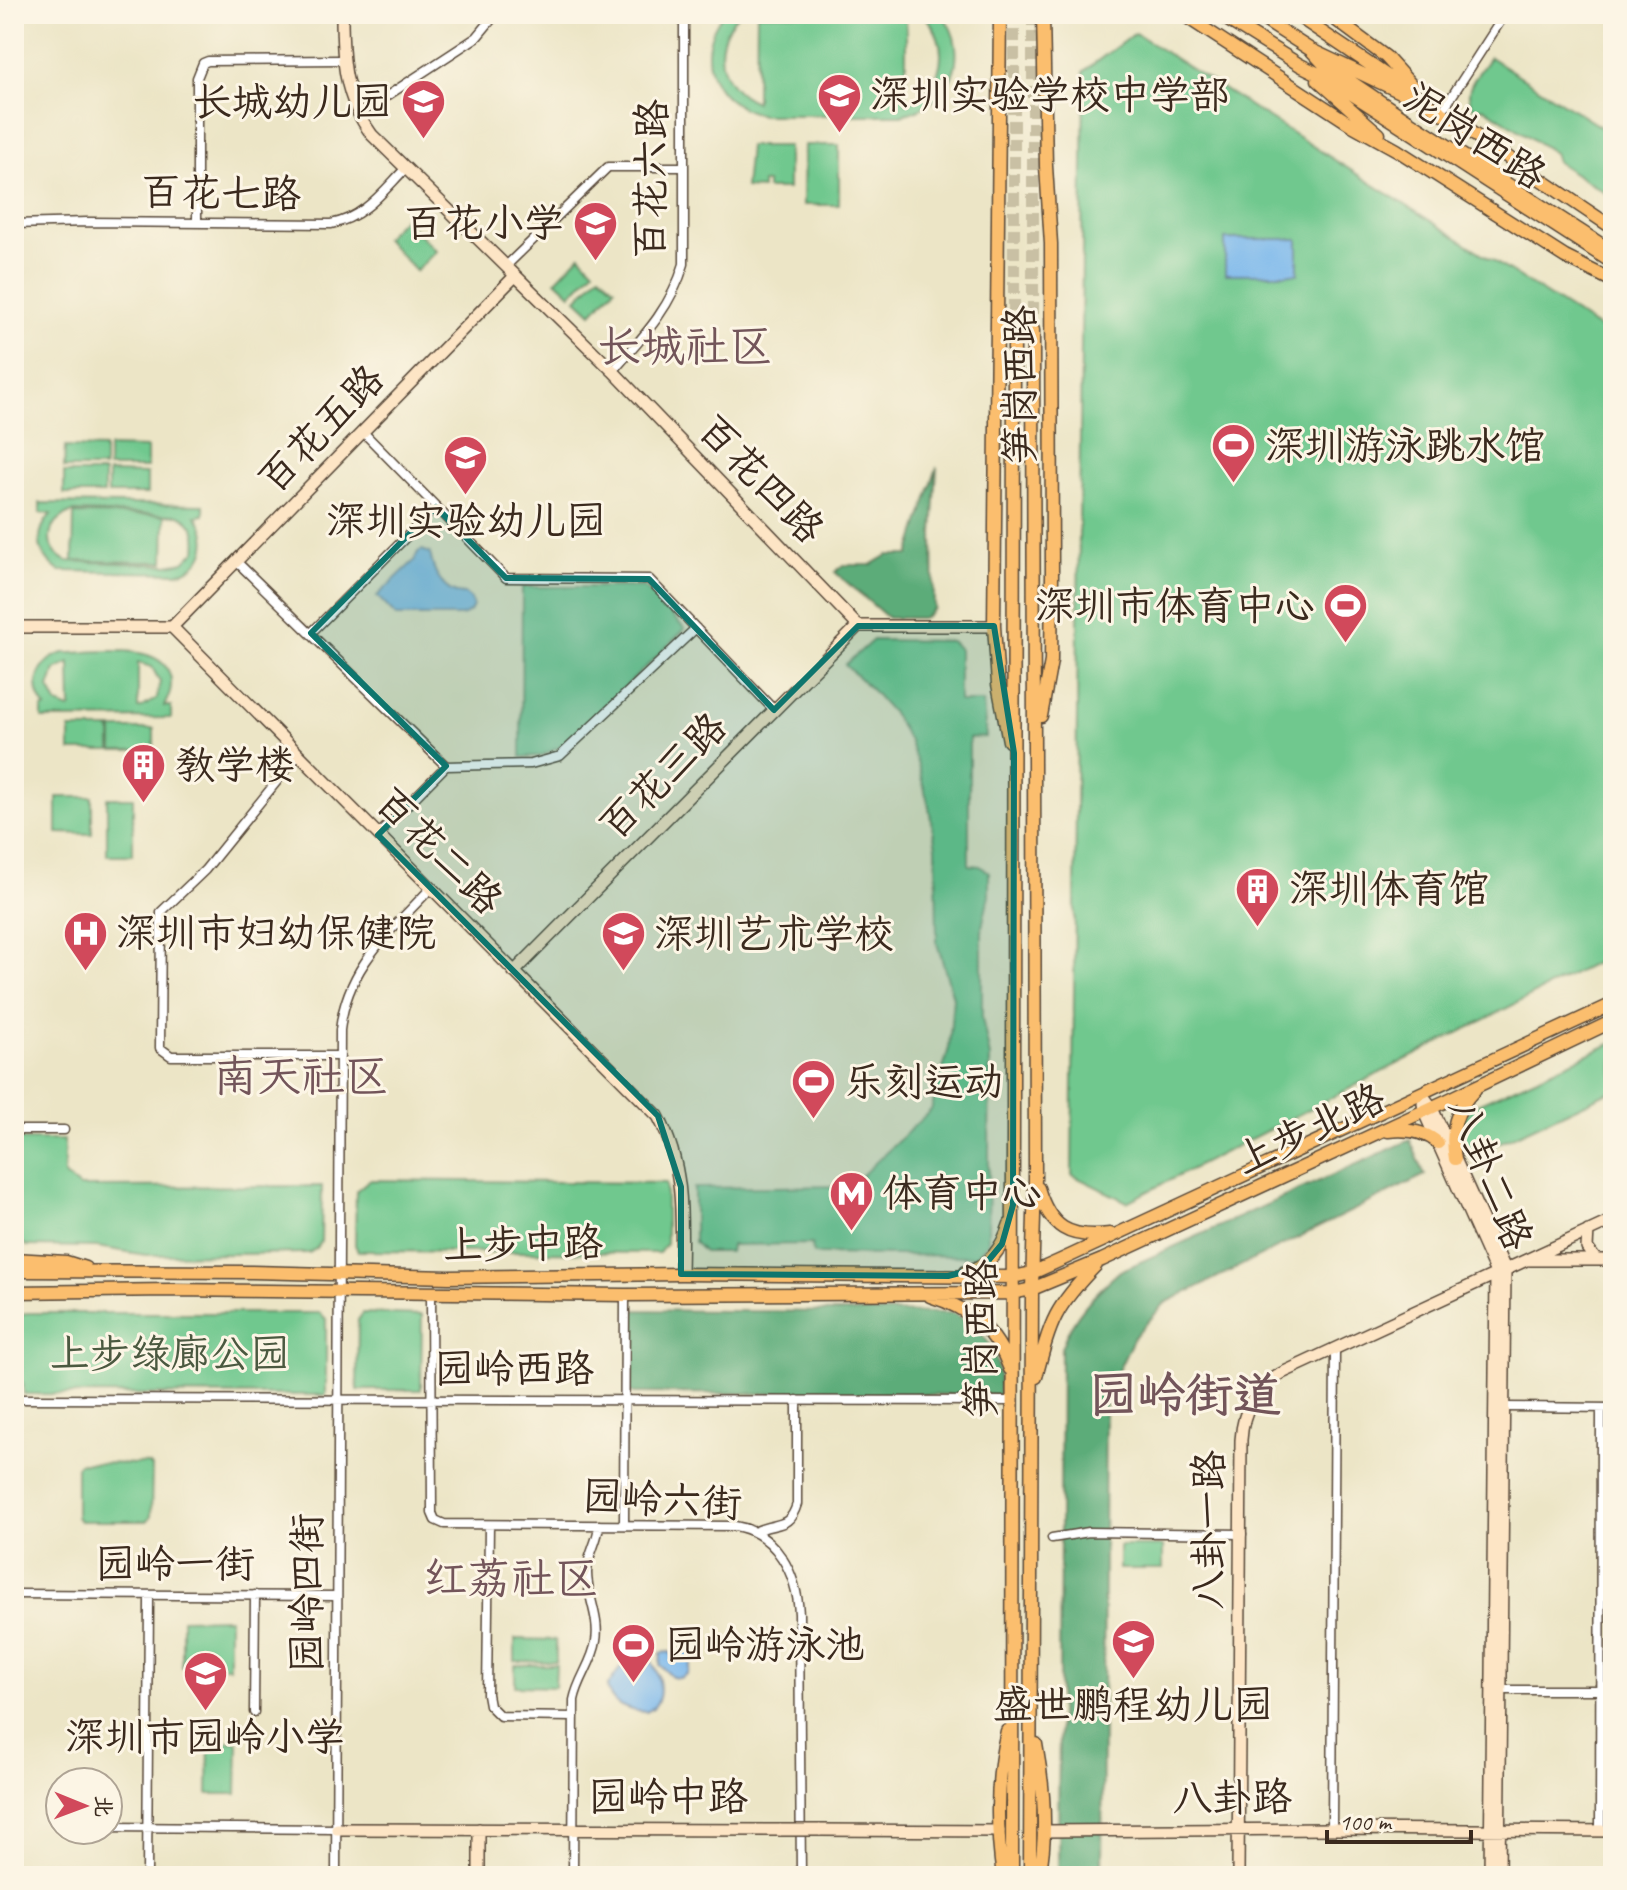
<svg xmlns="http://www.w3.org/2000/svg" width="1627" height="1890" font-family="Caveat,'LXGW WenKai TC',sans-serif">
<rect width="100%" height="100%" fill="#fcf5e5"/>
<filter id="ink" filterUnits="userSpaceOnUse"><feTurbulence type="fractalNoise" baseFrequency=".0125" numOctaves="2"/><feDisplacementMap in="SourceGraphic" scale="16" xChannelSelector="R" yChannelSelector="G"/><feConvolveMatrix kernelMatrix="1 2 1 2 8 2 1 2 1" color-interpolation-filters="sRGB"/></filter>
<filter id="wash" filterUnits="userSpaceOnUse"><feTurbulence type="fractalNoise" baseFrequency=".006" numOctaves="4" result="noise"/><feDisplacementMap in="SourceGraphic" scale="32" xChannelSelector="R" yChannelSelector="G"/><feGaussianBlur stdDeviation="1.8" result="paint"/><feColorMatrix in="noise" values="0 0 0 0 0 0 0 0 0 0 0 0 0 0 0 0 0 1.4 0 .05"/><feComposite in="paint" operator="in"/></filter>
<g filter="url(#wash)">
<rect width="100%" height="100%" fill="#ece5c6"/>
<path fill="#6fc88e" stroke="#557956" stroke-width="2" fill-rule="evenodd" d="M723,14h16c-30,28 -21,73 17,88l1,-88h149v89c39,-14 47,-62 16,-89h20c32,42 8,92 -42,101h-138c-49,-11 -71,-60 -39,-101z
M1135,33l478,304v617l-486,248 -55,-27 12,-1104z
M1490,57l123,78v63l-56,-36 -3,-9 -66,-43 -5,-3 -7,3c-18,-18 3,-36 14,-53z
M804,145h35v60h-36z
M749,146h39v43h-21v-6h-5v6l-17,-1z
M404,218l32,33 -20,20 -32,-33z
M580,255l14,15 -23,24 -15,-14z
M600,274l15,14 -23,25 -15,-14z
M65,447l39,1v20h-40z
M108,447l39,1v20h-39z
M64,473h40v21h-40z
M108,473l39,1v20h-39z
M40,503l164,2v10l-8,1c18,22 10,51 -19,57l-118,-2c-23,-17 -25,-37 -8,-57l-11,-1zM73,512l106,3c15,7 19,18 17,35l-12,12 -16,3 -102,-4c-26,-14 -18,-41 7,-49z
M74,514l91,1 -1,47 -91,-1z
M522,587h122l41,42 -119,115 -25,12 -20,1z
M873,640l78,1 8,8v53h24l3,35 -17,1v127l11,1 9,6v23l-7,32v91l8,39 -2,186 -13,13 -162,-2 -1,-10 -81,1 -1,7h-26l-10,-10v-54l148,-2 14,-5 75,-71 18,-62 4,-51 -16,-54 -1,-96 -8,-45 -12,-43 -7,-18 -16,-27 -24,-27 -24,-22z
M64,653c29,0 96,-12 106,22 3,11 0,21 -6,31h7v12l-129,1v-10l4,-1c-17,-21 -8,-48 18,-55zM70,663l1,45 -2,1 -12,-5 -8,-16 6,-18zM138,663l14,4 8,15 -3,16 -16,10h-3z
M70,729h41v22h-41z
M113,729h41v22h-41z
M57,797h35v37l-35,-1z
M107,798h26v57h-26z
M1613,1043v47l-144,67c-9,-20 -13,-33 4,-51z
M14,1140h50v35l15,12 243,-1 -1,56 -4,6 -8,5 -163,2 -49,-8 -70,-1 -13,-9z
M369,1180l297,3v61l-7,9 -301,-2 -3,-6 1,-54z
M26,1313h294l6,6v76l-302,-1 -1,-11h-9v-64z
M363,1313l59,2 -1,75h-64l1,-70z
M79,1463l69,1 4,3 -1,50 -4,4h-67l-4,-4v-50z
M1119,1546h44v23h-44z
M229,1618v49h-47v-48z
M515,1639l41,1v22l-41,-1z
M515,1665h41l-1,22 -40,-1z
M209,1741l29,1 -1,52h-29z"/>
<path fill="#5bac79" stroke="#4b6b4c" stroke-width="2" d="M937,467l-4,66 1,75 -10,10h-36l-53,-46 9,-7h27l17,-10h21z
M1410,1140l15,35 -260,128 -31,34 -29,62 -3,477h-44l3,-528c11,-32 34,-55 59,-77z
M630,1310l324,3c36,22 47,40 45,82l-369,-2z"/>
<path fill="#79b7ec" stroke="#5a7085" stroke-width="2" d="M1225,239h73v35h-73z
M422,550l8,3c3,18 13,42 35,41l6,5 2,7 -3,6 -8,4h-66l-19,-20 37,-35 4,-9z
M685,1649l7,9 -4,15 -8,5 -8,-1 -12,-12 1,-12 9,-1 4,6 3,-6z
M637,1659l15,3c9,16 14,42 -6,50 -17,-1 -35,-6 -39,-25l13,-19z"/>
</g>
<g filter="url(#ink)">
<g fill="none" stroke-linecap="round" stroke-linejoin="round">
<path stroke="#c9c0a4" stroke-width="12" stroke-dasharray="12 6" stroke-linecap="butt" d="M1033,14v316
M1014,330v-316"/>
<defs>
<path id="street" d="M1441,113l64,-99
M358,115l119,-78 19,-23
M197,223v-145l6,-15 5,-2 135,-1
M14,224l74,-2 243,2c33,-6 52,-33 75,-56
M506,266l102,-99h75
M613,371c30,-34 58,-63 71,-107v-250
M363,432l143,146 143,1 125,131
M236,561l210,205 85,-2 29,-8 136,-128
M311,633l125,-126
M299,754l-94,116 -44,42 -1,136 11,8h169
M378,835l68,-69
M14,1130h50
M431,1294l1,219 3,7 9,4 291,2c42,7 62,49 64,88l2,262
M14,1399l999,2
M1502,1407l111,1
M489,1525l-2,169 2,11 11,11 74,1
M624,1525l1,-230
M754,1532c21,-11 35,-1 43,-28v-104
M1052,1538l37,-6 153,2
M1601,1550h12
M14,1594l323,2
M1498,1690h115
M254,1712l1,-117
M108,1827l229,2
M1332,1829l3,-481
M1600,1831l1,-423
M147,1876l2,-276
M336,1876l4,-846c7,-64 49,-97 90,-141
M573,1876l1,-176c4,-21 19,-38 22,-59 4,-23 -9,-45 -9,-68 0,-18 11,-31 12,-48"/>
<path id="secondary" d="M342,14c0,45 2,84 30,121l241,236 245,255h136
M14,627h158l486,489c27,50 24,102 23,158
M172,627l343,-351
M514,972l344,-346
M1422,1094l10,14 73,161 -6,607
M1423,1103l1,9 72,161 -6,603
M1588,1231l-1,17 9,12
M1530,1260h83
M337,1829l444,1
M819,1830l180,1
M1043,1831l289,-2 281,2
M479,1876v-47
M1238,1876l3,-436c2,-32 14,-51 41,-67l331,-153"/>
<path id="primary" d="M1000,14l-6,612 4,58 11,57
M1182,14l170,111 45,25 168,107 48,24
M1218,14l82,51 27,13 286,185
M1255,14l56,36 96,45
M1295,14l318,214
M1328,14l58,43 27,30
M1311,50l12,13 80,54 210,135
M1318,80l61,54
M1041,716l10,-55 1,-86 -1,-331 -5,-78 -3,-152
M1388,1131c18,-2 36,-1 50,12
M1455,1159c-5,-29 0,-49 20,-70
M1038,1188c12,40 31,51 72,46
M14,1259l52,3 19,6
M14,1271l238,1 197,5 232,-3 332,3 19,-4 29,-13 552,-256
M966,1272c25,-7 36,-24 44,-48
M14,1292l156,-2 455,5 388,-2 19,-4 70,-29 344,-159 167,-80
M930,1296c40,12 66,34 80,73
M1036,1377c15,-57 18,-69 60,-112
M1036,1744c8,43 12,89 3,132
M1003,1876c-7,-47 -7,-99 4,-145
M1012,1876l2,-1546
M1030,1876l2,-587 3,-110 -2,-849"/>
</defs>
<use href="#street" stroke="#564637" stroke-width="11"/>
<use href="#secondary" stroke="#564637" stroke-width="14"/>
<use href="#primary" stroke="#564637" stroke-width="15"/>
<use href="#street" stroke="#fff" stroke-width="8"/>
<use href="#secondary" stroke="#fde5c5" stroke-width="11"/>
<use href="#primary" stroke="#fbbe6e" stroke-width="12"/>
<defs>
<path id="secondary-bridge" d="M781,1830h38"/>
</defs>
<use href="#secondary-bridge" stroke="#564637" stroke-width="14" stroke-linecap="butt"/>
<use href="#secondary-bridge" stroke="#fde5c5" stroke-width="11"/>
</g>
</g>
<path fill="#0f766e" fill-opacity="0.2" stroke="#0f766e" stroke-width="6" stroke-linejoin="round" d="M436,507l70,71 143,1 125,131 84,-84h136l20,127 -1,452 -11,39 -19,23 -35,9 -267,-2v-87l-23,-71 -280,-281 68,-69 -135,-133z"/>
<defs>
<symbol id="school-pin" viewBox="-11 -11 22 30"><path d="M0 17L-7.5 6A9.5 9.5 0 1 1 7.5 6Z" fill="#d1495b" stroke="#fcf5e5"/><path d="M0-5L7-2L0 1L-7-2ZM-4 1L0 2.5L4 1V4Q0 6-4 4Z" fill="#fff"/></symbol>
<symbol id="stadium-pin" viewBox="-11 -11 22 30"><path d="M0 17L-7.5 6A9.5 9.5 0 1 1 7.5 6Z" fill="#d1495b" stroke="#fcf5e5"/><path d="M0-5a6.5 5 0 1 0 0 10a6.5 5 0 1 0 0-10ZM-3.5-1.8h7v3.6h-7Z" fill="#fff"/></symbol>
<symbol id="building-pin" viewBox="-11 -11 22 30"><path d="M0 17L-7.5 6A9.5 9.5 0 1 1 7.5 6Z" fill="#d1495b" stroke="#fcf5e5"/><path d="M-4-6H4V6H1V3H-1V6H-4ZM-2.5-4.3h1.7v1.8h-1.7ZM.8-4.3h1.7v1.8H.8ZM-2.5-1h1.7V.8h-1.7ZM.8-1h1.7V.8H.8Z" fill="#fff"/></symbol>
<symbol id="hospital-pin" viewBox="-11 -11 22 30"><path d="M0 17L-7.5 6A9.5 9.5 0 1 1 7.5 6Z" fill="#d1495b" stroke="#fcf5e5"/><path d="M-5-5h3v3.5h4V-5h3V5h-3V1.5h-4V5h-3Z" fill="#fff"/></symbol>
<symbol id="metro-pin" viewBox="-11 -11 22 30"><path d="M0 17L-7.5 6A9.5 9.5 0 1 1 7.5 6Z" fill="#d1495b" stroke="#fcf5e5"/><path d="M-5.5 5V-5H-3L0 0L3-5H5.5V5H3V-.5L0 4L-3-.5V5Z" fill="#fff"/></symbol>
</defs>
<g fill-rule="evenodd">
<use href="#school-pin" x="814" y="70" width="51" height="69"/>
<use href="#school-pin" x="398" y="76" width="51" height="69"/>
<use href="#school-pin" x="570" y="198" width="51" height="69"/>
<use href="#stadium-pin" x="1208" y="420" width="51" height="69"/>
<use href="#school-pin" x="440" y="432" width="51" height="69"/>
<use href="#stadium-pin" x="1320" y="580" width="51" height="69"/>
<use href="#building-pin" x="118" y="740" width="51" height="69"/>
<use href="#building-pin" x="1232" y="864" width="51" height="69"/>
<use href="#hospital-pin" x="60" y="908" width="51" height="69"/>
<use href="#school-pin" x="598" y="908" width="51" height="69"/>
<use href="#stadium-pin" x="788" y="1056" width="51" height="69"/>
<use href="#metro-pin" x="826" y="1168" width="51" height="69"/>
<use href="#school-pin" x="1108" y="1616" width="51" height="69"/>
<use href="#stadium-pin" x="608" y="1620" width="51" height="69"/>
<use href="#school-pin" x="180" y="1648" width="51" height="69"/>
</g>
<g text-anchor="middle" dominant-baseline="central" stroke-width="6" stroke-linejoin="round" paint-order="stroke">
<g font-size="40" fill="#3b2a1e" stroke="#fcf5e5" text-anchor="start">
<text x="870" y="95">深圳实验学校中学部</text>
<text x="392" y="102" text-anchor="end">长城幼儿园</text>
<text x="564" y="223" text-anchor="end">百花小学</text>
<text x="1265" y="446">深圳游泳跳水馆</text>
<text x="466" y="521" text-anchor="middle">深圳实验幼儿园</text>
<text x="1315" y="606" text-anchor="end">深圳市体育中心</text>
<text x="175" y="765">教学楼</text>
<text x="1289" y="889">深圳体育馆</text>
<text x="116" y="933">深圳市妇幼保健院</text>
<text x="654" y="934">深圳艺术学校</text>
<text x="844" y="1082">乐刻运动</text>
<text x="882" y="1193">体育中心</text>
<text x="665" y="1645">园岭游泳池</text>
<text x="1133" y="1705" text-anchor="middle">盛世鹏程幼儿园</text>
<text x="205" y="1737" text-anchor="middle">深圳市园岭小学</text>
</g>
<g font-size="40" fill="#3b2a1e" stroke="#fcf5e5">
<text transform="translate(1475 136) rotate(33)">泥岗西路</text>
<text transform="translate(651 179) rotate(-89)">百花六路</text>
<text transform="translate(221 193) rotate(1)">百花七路</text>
<text transform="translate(1020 385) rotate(-90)">笋岗西路</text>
<text transform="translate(321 429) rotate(-46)">百花五路</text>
<text transform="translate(761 479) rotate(46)">百花四路</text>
<text transform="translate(663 776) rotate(-45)">百花三路</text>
<text transform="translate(439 851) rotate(45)">百花二路</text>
<text transform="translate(1310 1129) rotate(-25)">上步北路</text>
<text transform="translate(1490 1174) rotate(68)">八卦二路</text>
<text transform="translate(523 1244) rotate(-1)">上步中路</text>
<text transform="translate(981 1339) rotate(-90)">笋岗西路</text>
<text x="514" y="1369">园岭西路</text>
<text transform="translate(662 1500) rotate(3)">园岭六街</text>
<text transform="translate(1209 1530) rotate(-90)">八卦一路</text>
<text x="175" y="1564">园岭一街</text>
<text transform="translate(307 1593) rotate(-90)">园岭四街</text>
<text x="668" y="1797">园岭中路</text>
<text transform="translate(1232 1798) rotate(-1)">八卦路</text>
</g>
<g font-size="40" fill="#4b5940" stroke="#fcf5e5">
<text x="170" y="1354">上步绿廊公园</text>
</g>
<g font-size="44" fill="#73555a" stroke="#fcf5e5">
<text x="685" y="346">长城社区</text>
<text x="301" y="1076">南天社区</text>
<text x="511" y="1578">红荔社区</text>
</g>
<g font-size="48" font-weight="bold" fill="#73555a" stroke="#fcf5e5">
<text x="1185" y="1395">园岭街道</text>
</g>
</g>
<rect width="1627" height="1890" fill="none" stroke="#fcf5e5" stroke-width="48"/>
<g transform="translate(84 1806) rotate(91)"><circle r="38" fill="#fcf5e5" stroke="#afa495" stroke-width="2"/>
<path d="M0-6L14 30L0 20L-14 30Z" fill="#d1495b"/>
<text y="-12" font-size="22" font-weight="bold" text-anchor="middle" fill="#3b2a1e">北</text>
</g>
<path d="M1327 1830v12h144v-12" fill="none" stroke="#3b2a1e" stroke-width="4"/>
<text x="1339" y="1830" font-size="24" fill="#3b2a1e" stroke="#fcf5e5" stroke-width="6" paint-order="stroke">100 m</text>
</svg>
